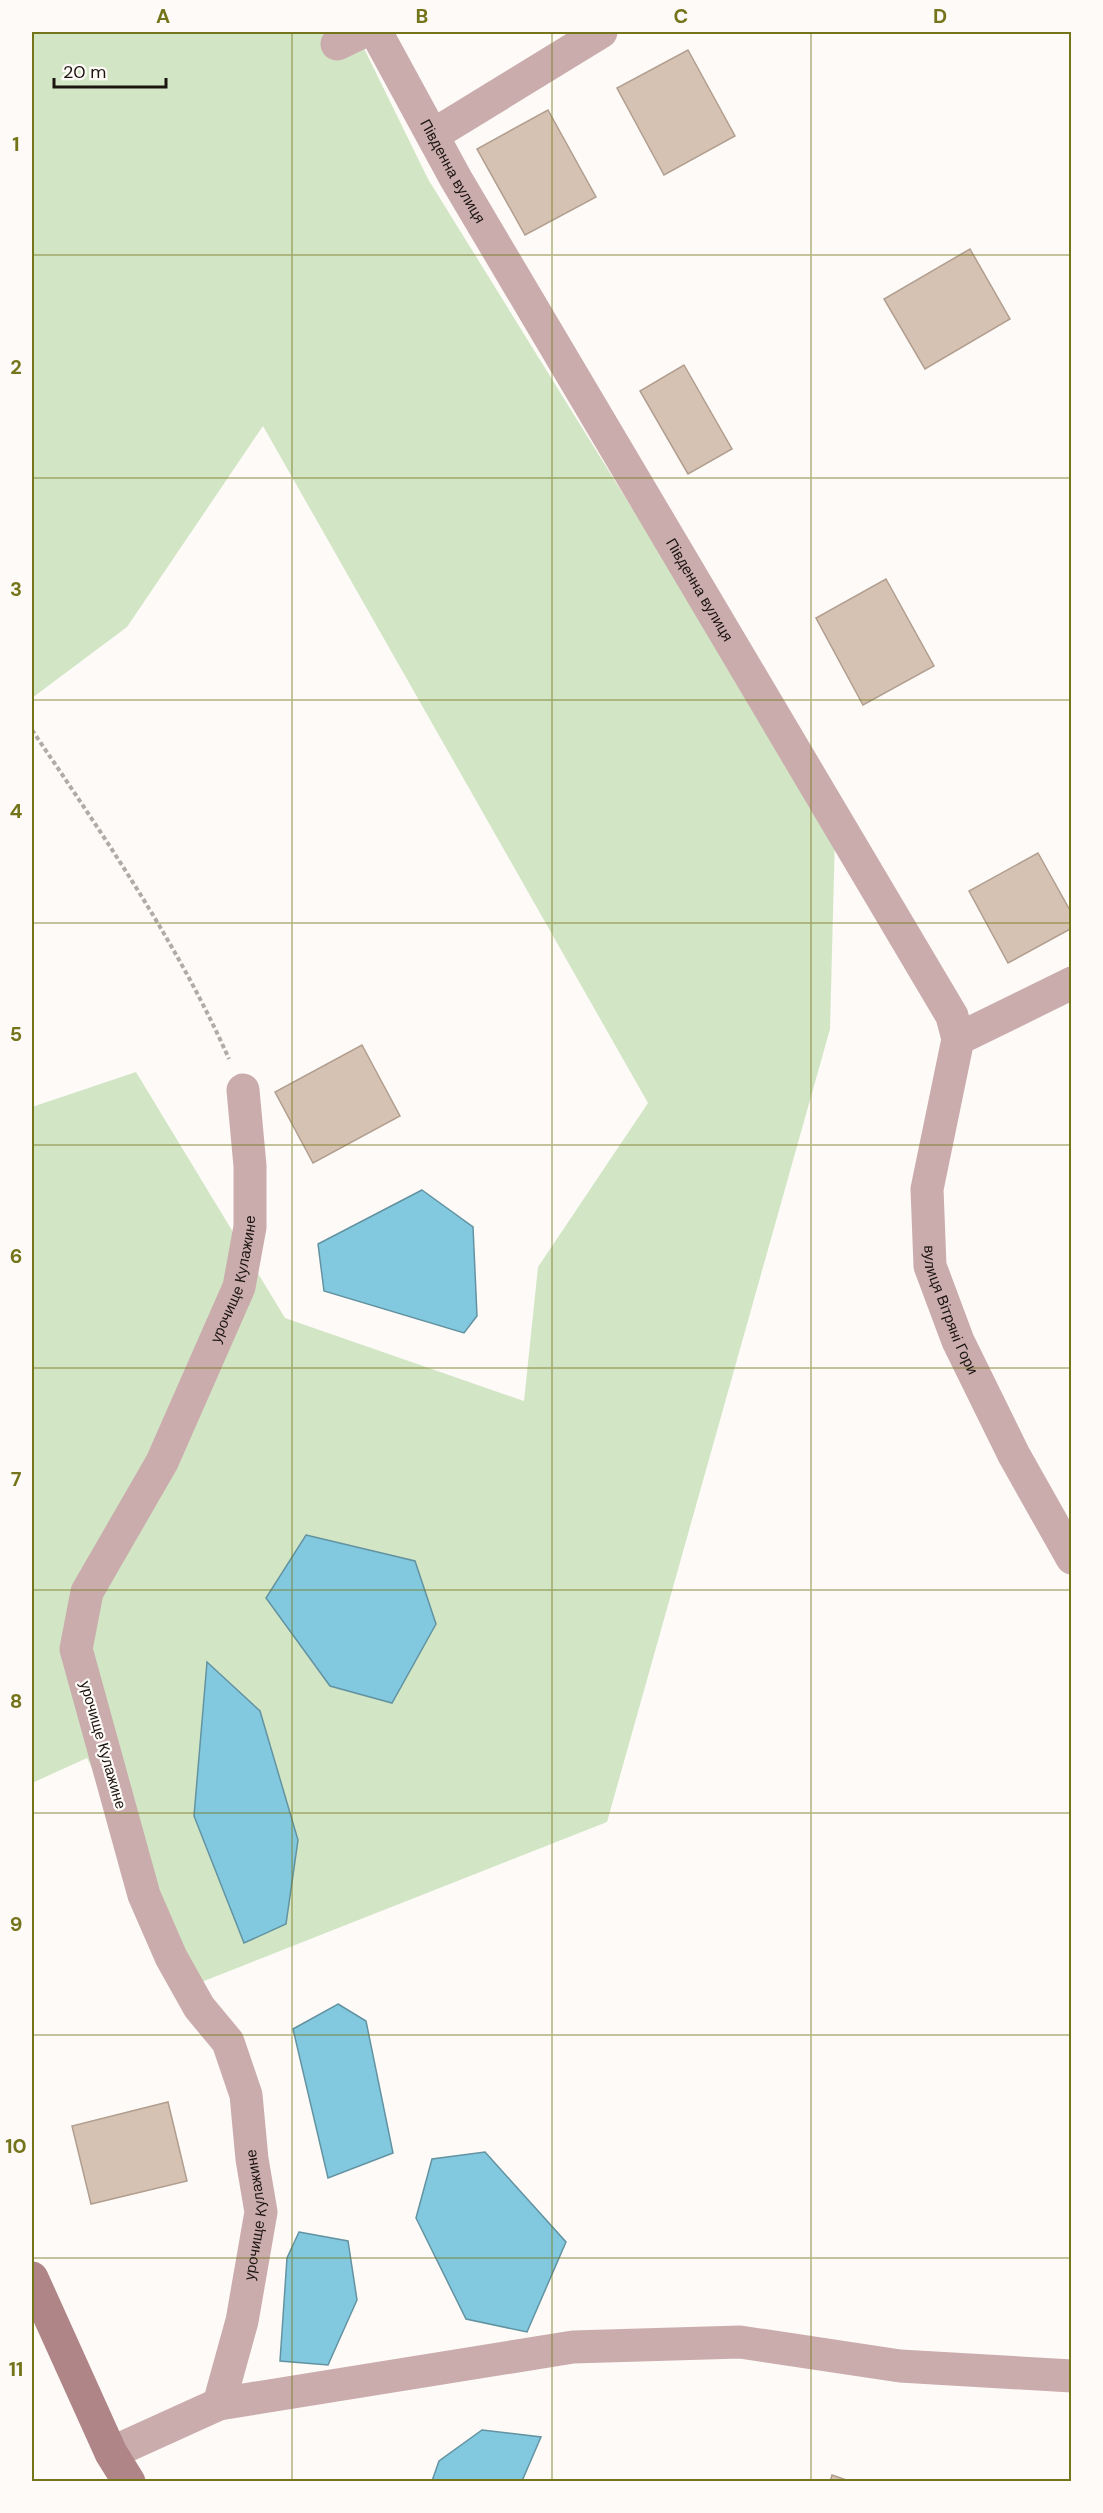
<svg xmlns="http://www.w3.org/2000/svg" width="1103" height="2513" font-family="'DM Sans',sans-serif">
<rect width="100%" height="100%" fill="#fefaf7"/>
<path fill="#d2e6c6" d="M32,32h324l72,147 407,657 -5,193 -223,793 -408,161 -112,-225 -55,25v-676l104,-35 149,246 239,83 14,-134 110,-164 -385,-677 -136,201 -95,71z"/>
<path fill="#82c9e0" stroke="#6393a1" stroke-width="1.5" d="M422,1190l51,37 4,89 -13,17 -140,-42 -6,-47z
M306,1535l109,26 21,63 -44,79 -62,-17 -64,-88z
M207,1662l53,49 38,129 -12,84 -42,19 -50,-127z
M338,2004l28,17 27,132 -65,25 -35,-149z
M485,2152l81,90 -39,90 -61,-13 -50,-101 16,-59z
M299,2232l49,9 9,59 -29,65 -48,-4 7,-103z
M482,2430l59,7 -19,44h-90l7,-20z"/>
<path fill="#d6c2b3" stroke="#b19e8f" stroke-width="1.5" d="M688,50l47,86 -71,39 -47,-87z
M548,110l48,87 -71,38 -48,-86z
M970,249l40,70 -85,50 -41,-70z
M684,365l48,84 -44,25 -48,-83z
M886,579l48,87 -71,39 -47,-87z
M1038,853l34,61v14l-64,35 -39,-72z
M362,1045l38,71 -87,47 -38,-71z
M168,2102l19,79 -96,23 -19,-78z
M832,2475l20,7h-22z"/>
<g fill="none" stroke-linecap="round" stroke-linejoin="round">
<path stroke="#b1aba8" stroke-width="4" stroke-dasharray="4.5 3" stroke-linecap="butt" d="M32,730c71,105 145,212 197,329"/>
<g stroke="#caacad" stroke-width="33">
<path id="s1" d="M376,32l80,147 496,837 6,23 -31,150 3,77 28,75 56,114 58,103"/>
<path d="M337,44l25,-12"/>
<path d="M433,135l168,-103"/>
<path d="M958,1039l114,-56"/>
<path id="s2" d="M219,2404l23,-83 19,-109 -9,-53 -6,-64 -18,-53 -29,-35 -28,-50 -27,-62 -68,-246 11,-57 75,-130 77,-175 11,-60v-61l-7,-76"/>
<path d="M111,2453l108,-49 354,-57 167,-5 160,24 172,10"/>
</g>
<path stroke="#b08587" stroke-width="33" d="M32,2278l79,175 18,29"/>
</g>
<path fill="none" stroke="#74741a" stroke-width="1.5" stroke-opacity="0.55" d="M292,32v2450M552,32v2450M811,32v2450M32,255h1040M32,478h1040M32,700h1040M32,923h1040M32,1145h1040M32,1368h1040M32,1590h1040M32,1813h1040M32,2035h1040M32,2258h1040"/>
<g text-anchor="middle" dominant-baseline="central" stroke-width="4.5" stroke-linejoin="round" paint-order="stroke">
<g font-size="15" fill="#1b140f" stroke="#fefaf7">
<text stroke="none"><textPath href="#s1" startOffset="159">Південна вулиця</textPath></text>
<text stroke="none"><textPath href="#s1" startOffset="645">Південна вулиця</textPath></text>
<text stroke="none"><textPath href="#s2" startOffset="1202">урочище Кулажине</textPath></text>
<text stroke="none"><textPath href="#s1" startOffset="1442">вулиця Вітряні Гори</textPath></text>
<text transform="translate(103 1745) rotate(74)">урочище Кулажине</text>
<text stroke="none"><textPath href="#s2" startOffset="194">урочище Кулажине</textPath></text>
</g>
</g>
<rect width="1103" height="2513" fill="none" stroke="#fefaf7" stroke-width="66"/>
<path d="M54 78v9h112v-9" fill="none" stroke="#1b140f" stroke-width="3"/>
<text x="63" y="78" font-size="18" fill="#1b140f" stroke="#fefaf7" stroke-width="4.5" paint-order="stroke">20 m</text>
<rect x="33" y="33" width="1037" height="2447" fill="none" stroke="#74741a" stroke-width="2"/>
<g font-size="20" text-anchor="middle" font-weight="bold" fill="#74741a">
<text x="163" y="23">A</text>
<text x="422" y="23">B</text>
<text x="681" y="23">C</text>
<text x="940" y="23">D</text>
<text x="16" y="151">1</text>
<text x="16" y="374">2</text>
<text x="16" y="596">3</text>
<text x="16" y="818">4</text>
<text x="16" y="1041">5</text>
<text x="16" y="1263">6</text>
<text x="16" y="1486">7</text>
<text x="16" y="1708">8</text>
<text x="16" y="1931">9</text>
<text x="16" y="2153">10</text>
<text x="16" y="2376">11</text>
</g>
</svg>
